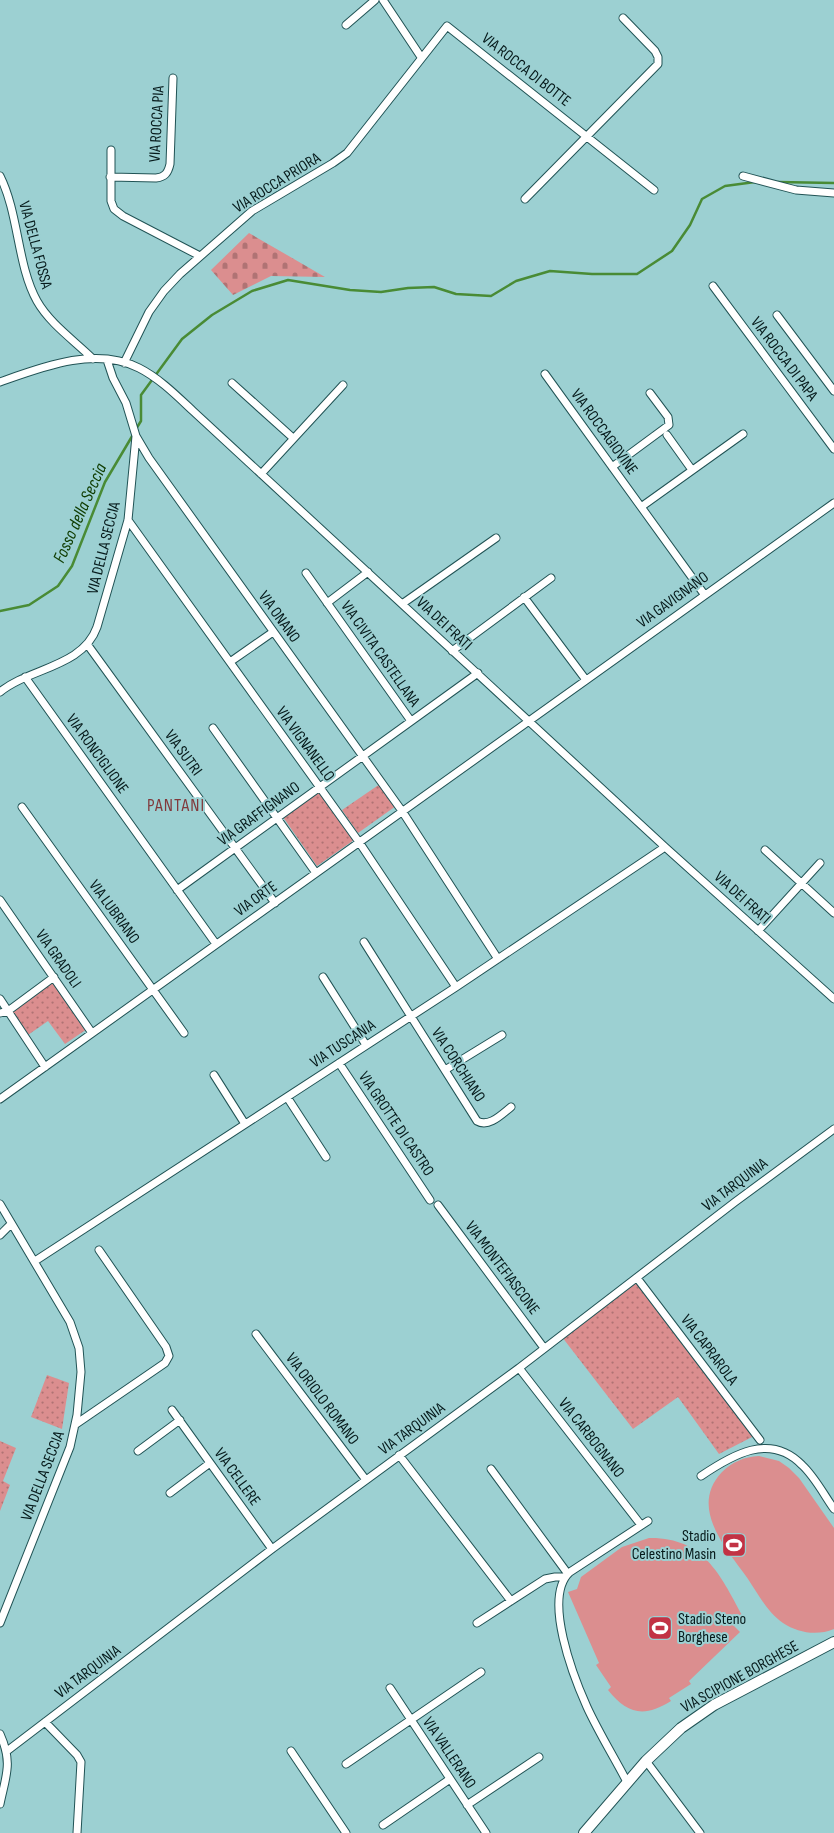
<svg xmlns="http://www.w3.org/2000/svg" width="834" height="1833" font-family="'Sofia Sans Condensed',sans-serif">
<defs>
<pattern id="green-dots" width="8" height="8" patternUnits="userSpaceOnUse" patternTransform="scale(1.25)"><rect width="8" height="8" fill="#db8e8f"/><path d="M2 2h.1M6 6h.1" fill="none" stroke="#b07374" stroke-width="1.8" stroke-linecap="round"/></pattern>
<pattern id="cemetery-stones" width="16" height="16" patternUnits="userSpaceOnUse" patternTransform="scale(1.25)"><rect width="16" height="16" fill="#db8e8f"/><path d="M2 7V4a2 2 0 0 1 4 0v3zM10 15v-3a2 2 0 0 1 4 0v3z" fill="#b07374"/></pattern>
</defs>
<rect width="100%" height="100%" fill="#9cd0d2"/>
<path fill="url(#green-dots)" d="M380,784l16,22 -38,27 -16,-23z
M320,791l34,49 -37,26 -34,-49z
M52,981l35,48 -22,15 -17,-23 -20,14 -18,-25z
M636,1281l118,155 -35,18 -41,-57 -45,32 -71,-92z
M47,1375l22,8 -7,46 -31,-12z
M0,1441l16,7 -13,33 7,4 -10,26z"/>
<path fill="url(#cemetery-stones)" d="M249,233l76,44 -54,-1 -38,19 -22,-25z"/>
<path fill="#db8e8f" d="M759,1456l20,5 10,7 10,10 35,50v101c-17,7 -36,4 -51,-6 -15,-10 -25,-29 -35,-44 -21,-30 -60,-71 -26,-107 10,-10 22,-15 37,-16z
M649,1538c54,-1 71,36 93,77l-10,9 8,8 -51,49 2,3 -22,14 2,3c-27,17 -44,13 -63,-11l3,-3 -15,-22 3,-2 -31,-71 9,-3 4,-12 41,-30z"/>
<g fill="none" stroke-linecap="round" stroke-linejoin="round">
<path stroke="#498b35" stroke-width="2.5" d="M778,182l56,1
M136,429l5,-8v-26l41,-56 30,-24 40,-24 36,-11 62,10 31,2 27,-4 26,-1 22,7 35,2 25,-15 34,-10 42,3h45l35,-23 18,-26 12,-26 23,-13 30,-4
M0,611l29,-6 29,-19 14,-20 33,-84 29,-49"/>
<defs>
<path id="street" d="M383,0l38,57
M346,25l29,-25
M111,150v51l3,8 9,7 77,40
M0,176c19,38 17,89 37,125 13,23 38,40 56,58
M743,176l53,14 38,3
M110,177l46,1c9,-1 12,-5 14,-14l3,-86
M525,199l133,-135v-7l-3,-6 -32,-33
M713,286l121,163
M777,315l57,76
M124,363l25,-51 15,-21 16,-17 72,-63 81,-48 14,-10 100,-127 207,164
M545,374l159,220
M0,382c42,-15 95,-36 139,-14 20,10 38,28 54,43l472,436 169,152
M232,383l61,55
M667,435l25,35
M136,436l13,22 253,353 96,148
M612,467l57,-42 -1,-8 -18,-24
M261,474l82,-89
M641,507l102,-73
M128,520l231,322 97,145
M306,573l105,148
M524,597l62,83
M327,603l41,-31
M402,604l94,-66
M87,644l188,259
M452,651l99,-73
M230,662l43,-30
M25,677l191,267
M0,692c29,-24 83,-25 97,-65l31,-107 8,-84 -10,-33 -13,-25 -6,-18
M213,728l103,145
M22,807l162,226
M765,850l69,63
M177,890l301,-217
M0,900l92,133
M758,931l62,-68
M364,942l113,179c12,7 25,-7 34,-14
M323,977l43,68
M0,999l45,68
M0,1013l8,-2 46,-34
M339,1063l91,137
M445,1070l57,-35
M214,1075l31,49
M287,1097l39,60
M0,1099l834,-596
M0,1204l70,118 9,26 2,24 -4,43 -7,32 -70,176
M438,1205l106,143
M0,1235l11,-11
M35,1261l421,-274 209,-140
M637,1278l123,162
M256,1334l110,146
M519,1368l122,157
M172,1410l100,139
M76,1424l89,-61 4,-7 -3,-9 -67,-97
M138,1451l42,-31
M399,1455l112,146
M491,1469l77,105
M701,1476c31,-21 69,-44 101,-11 13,12 22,30 32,44
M170,1493l40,-30
M477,1623l68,-44 10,-2h10
M390,1688l96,145
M45,1722l32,33 4,7 -4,71
M0,1734c13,29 6,41 0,70
M7,1751l265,-202 247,-181 216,-166 99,-73
M291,1751l55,82
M646,1761l54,72
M346,1764l135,-92
M627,1782c-13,-25 -28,-49 -40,-75 -13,-29 -45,-110 -17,-135l78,-51
M467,1805l72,-48
M383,1825l67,-46"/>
<path id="secondary" d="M584,1833l62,-72 35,-33 33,-23 120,-63"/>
</defs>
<use href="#street" stroke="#215355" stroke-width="9"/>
<use href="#secondary" stroke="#215355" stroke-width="12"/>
<use href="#street" stroke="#fff" stroke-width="7"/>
<use href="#secondary" stroke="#fff" stroke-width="10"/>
</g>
<defs>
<symbol id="stadium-square" viewBox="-11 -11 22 22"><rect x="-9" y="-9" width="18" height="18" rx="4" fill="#c23244" stroke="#9cd0d2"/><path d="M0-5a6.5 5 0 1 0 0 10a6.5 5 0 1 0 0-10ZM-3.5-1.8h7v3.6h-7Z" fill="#fff"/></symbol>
</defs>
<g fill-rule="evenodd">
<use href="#stadium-square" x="720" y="1531" width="28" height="28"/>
<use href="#stadium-square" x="646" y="1614" width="28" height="28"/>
</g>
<g text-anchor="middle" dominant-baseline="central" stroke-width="4" stroke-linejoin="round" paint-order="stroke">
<g font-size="16" fill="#061a1b" stroke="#9cd0d2">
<text transform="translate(526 70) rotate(38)">VIA ROCCA DI BOTTE</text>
<text transform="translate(157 124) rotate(-87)">VIA ROCCA PIA</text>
<text transform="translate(277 183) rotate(-32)">VIA ROCCA PRIORA</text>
<text transform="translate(35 245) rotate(75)">VIA DELLA FOSSA</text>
<text transform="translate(784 359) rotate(53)">VIA ROCCA DI PAPA</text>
<text transform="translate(604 432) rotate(54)">VIA ROCCAGIOVINE</text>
<text transform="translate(104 548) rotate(-76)">VIA DELLA SECCIA</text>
<text transform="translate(673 600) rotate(-36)">VIA GAVIGNANO</text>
<text transform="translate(279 617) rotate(54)">VIA ONANO</text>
<text transform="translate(444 624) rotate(43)">VIA DEI FRATI</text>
<text transform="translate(380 654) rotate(55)">VIA CIVITA CASTELLANA</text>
<text transform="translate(305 744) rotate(54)">VIA VIGNANELLO</text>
<text transform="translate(183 753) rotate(54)">VIA SUTRI</text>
<text transform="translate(97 754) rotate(54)">VIA RONCIGLIONE</text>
<text transform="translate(259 814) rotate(-36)">VIA GRAFFIGNANO</text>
<text transform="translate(742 898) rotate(42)">VIA DEI FRATI</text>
<text transform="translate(256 899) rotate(-36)">VIA ORTE</text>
<text transform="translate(114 912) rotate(54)">VIA LUBRIANO</text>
<text transform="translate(58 959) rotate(55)">VIA GRADOLI</text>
<text transform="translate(343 1044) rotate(-33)">VIA TUSCANIA</text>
<text transform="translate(458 1065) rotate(57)">VIA CORCHIANO</text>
<text transform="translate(396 1124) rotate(56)">VIA GROTTE DI CASTRO</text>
<text transform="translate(735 1185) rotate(-37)">VIA TARQUINIA</text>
<text transform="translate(502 1268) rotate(53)">VIA MONTEFIASCONE</text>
<text transform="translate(709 1350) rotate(53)">VIA CAPRAROLA</text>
<text transform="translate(322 1399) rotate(53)">VIA ORIOLO ROMANO</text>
<text transform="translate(412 1429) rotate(-36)">VIA TARQUINIA</text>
<text transform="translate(591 1438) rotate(52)">VIA CARBOGNANO</text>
<text transform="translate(43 1476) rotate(-69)">VIA DELLA SECCIA</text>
<text transform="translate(237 1477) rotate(54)">VIA CELLERE</text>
<text transform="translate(88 1672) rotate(-37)">VIA TARQUINIA</text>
<text transform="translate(740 1677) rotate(-29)">VIA SCIPIONE BORGHESE</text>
<text transform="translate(449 1753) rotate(56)">VIA VALLERANO</text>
</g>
<g font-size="16" fill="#061a1b" stroke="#9cd0d2" text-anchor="end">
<text x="716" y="1536">Stadio<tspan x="716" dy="18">Celestino Masin</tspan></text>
<text x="678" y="1619" text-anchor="start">Stadio Steno<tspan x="678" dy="18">Borghese</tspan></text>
</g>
<g font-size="18" font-style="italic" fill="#0f3c00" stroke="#9cd0d2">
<text transform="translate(80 513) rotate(-66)">Fosso della Seccia</text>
</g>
<g font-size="18" letter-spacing="1" fill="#81393c" stroke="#9cd0d2">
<text x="176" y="805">PANTANI</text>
</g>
</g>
</svg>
